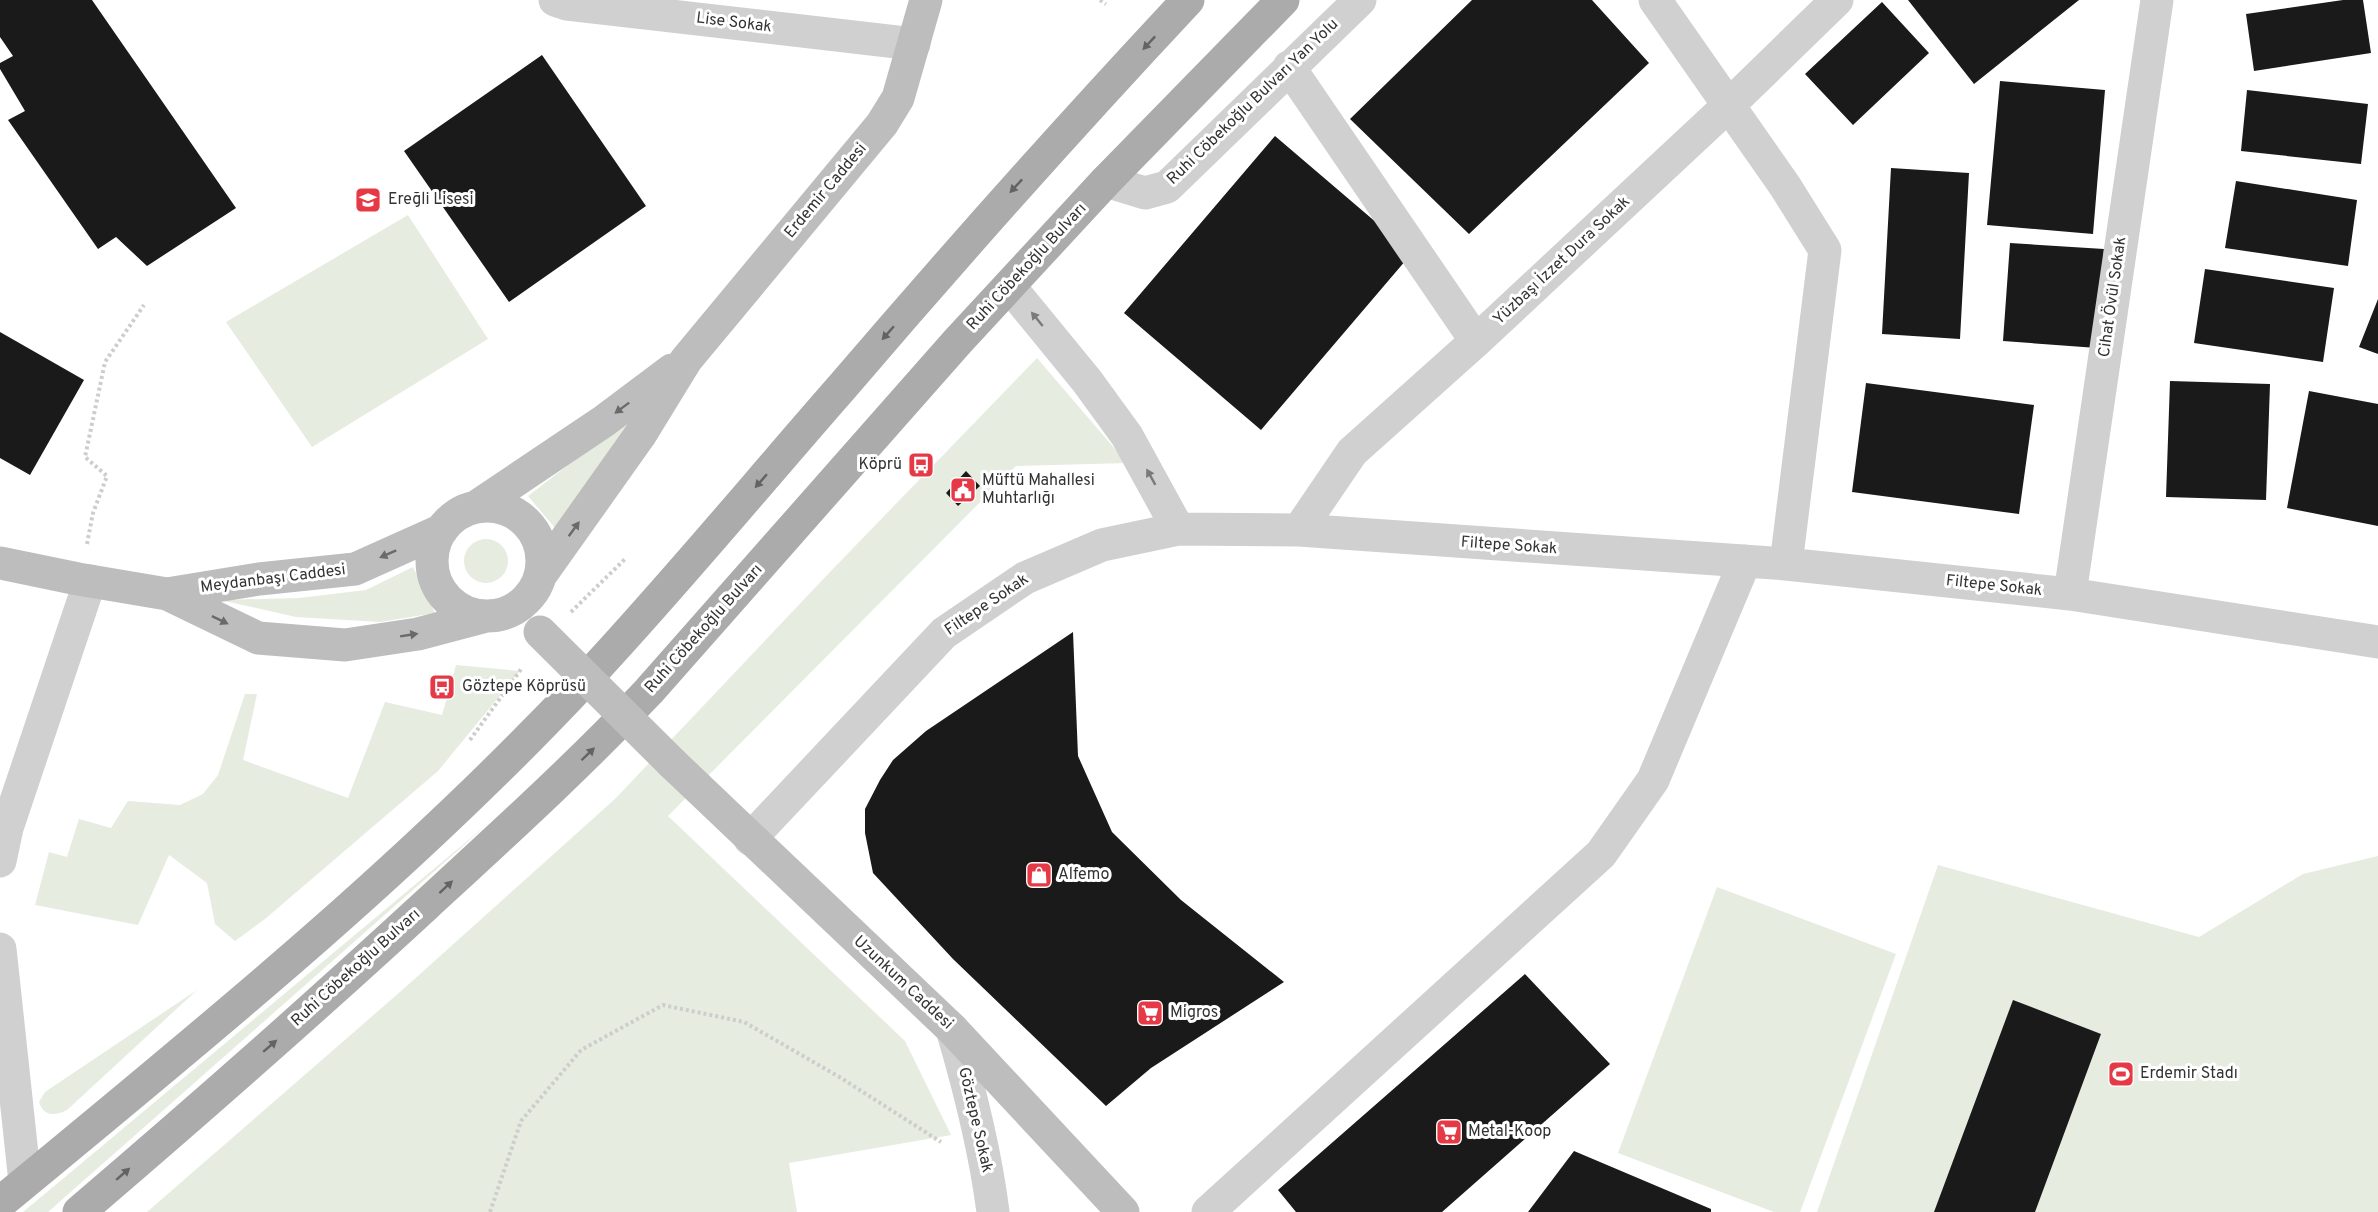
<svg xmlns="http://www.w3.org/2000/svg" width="2378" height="1212" font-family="Overpass,sans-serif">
<rect width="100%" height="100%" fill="#fff"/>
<path fill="#e6ecdf" d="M408,215l80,124 -176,108 -86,-125z
M1037,358l90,105 -111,3 -348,350 237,225 46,94 -162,28 8,49h-650l253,-220 215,-193 215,-227z
M650,402l-95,126 -27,-32z
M464 561a22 22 0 1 1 44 0a22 22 0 1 1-44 0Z
M413,567l22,46 -55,9 -84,-5 -76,-17 79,-2 67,-8z
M456,665l64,6 -82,100 -173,148 -30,22 -20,-17 -8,-41 -38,-28 -31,70 -103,-20 14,-53 18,5 12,-38 32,9 17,-27 52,4 23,-11 15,-19 27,-81h12l-14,66 105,38 37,-96 57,13z
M490,822l-442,390h-25l42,-35z
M2378,856v356h-561l121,-347 261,72 104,-63z
M1717,887l179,67 -96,258h-26l-156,-59z
M197,990l-130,120c-12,6 -23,7 -28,-8l6,-10z"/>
<path fill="#1a1a1a" d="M0,0h92l144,208 -89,58 -31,-29 -18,12 -90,-129 17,-9 -25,-42v-6l13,-7 -13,-19z
M1472,0h120l57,63 -180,171 -119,-115z
M1908,0h171l-105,84z
M2343,0h20l8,53 -117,18 -8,-57z
M1882,2l47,51 -76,72 -48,-51z
M542,55l104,151 -137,96 -105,-151z
M2000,81l105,9 -12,144 -106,-9z
M2247,90l121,14 -7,60 -120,-13z
M1275,136l137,117 -151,177 -137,-117z
M1891,168l78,5 -9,166 -78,-5z
M2236,181l121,19 -9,66 -123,-18z
M2010,243l94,6 -7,99 -94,-7z
M2205,269l129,19 -11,74 -129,-19z
M2378,299v55l-19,-7z
M0,332l84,48 -54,95 -30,-17z
M2170,381l100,3 -4,116 -100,-3z
M1866,383l168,22 -15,109 -167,-22z
M2309,391l69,13v122l-91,-18z
M966,471l14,15 -22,20 -12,-13z
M1073,632l5,124 34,76 69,68 103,82 -133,86 -45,38 -153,-147 -80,-86 -8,-40v-24l15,-29 13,-20 33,-29z
M1525,974l85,90 -168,148h-146l-18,-22z
M2013,1000l88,34 -66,178h-101z
M1574,1151l137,58v3h-183z"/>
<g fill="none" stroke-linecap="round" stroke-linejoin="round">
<path stroke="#cdcdcd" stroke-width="4" stroke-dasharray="3 3" stroke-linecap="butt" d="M1100,0l6,4
M87,544l6,-31 14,-37 -22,-19 20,-95 39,-57
M571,612l55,-54
M470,740l52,-72
M490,1212l31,-91 60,-71 82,-45 81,17 97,56 100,64"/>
<path stroke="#d0d0d0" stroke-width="33" d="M555,0l12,4 347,40
M1655,0l130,186 40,64 -39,314
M1289,67l187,274
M1106,181l39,12 22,-6 193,-187
M1010,287l77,94 40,55 51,93
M1299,530l53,-78 124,-111 253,-236 108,-105
M2070,594l87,-594
M750,839l194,-206 81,-55 77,-33 76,-16 121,1 487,34 284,30 308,48
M0,861l7,-33 83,-247
M0,949l25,233
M952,1029c18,61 33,120 41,183
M1208,1212l393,-358 52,-74 92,-219"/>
<path stroke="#bdbdbd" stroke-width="33" d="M432 561a55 55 0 1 1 110 0a55 55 0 1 1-110 0Z
M476,507l128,-86 68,-51
M0,563l78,16 89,15 91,44 87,7 73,-11 68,-18
M540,576l100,-141 46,-75 196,-236 16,-26 28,-98
M167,594l92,-15 96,-10 87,-39
M672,763l280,266 171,183"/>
<path stroke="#ababab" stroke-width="33" d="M0,1203c201,-166 405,-331 584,-522 89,-95 172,-196 258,-294 113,-132 228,-261 346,-387
M79,1212c117,-100 233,-202 347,-307 76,-70 152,-139 223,-214l309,-350 148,-160 177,-181"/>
<path stroke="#bdbdbd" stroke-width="33" d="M540,632l132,131"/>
</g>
<defs><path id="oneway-solid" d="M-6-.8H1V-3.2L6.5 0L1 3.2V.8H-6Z" transform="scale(1.5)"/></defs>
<g fill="#636363">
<use href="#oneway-solid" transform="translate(1149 43) rotate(133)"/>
<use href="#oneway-solid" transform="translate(1016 186) rotate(133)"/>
<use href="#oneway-solid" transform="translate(888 333) rotate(131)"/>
<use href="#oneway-solid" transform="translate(761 481) rotate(131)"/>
<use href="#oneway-solid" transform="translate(588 754) rotate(-44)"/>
<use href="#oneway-solid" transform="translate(446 887) rotate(-43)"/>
<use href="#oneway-solid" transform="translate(270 1046) rotate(-41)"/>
<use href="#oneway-solid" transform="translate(123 1174) rotate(-41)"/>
</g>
<g fill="#7a7a7a">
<use href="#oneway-solid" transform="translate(1037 319) rotate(-129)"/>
<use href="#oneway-solid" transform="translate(1151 477) rotate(-119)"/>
</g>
<g fill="#6a6a6a">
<use href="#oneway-solid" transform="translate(622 408) rotate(143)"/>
<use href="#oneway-solid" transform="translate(574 529) rotate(-54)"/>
<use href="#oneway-solid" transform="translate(388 554) rotate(156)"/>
<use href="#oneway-solid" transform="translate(220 620) rotate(26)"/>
<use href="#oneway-solid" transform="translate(409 635) rotate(-9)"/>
</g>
<defs>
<symbol id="school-square" viewBox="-11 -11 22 22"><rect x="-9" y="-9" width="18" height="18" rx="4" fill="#e63946" stroke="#fff"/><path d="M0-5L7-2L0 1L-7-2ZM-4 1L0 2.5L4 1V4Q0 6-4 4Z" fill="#fff"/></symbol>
<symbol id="bus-square" viewBox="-11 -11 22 22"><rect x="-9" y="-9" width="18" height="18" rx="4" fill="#e63946" stroke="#fff"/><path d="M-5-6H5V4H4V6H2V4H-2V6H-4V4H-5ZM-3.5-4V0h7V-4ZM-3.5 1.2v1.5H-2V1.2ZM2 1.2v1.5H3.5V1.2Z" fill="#fff"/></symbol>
<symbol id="civic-square" viewBox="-11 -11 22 22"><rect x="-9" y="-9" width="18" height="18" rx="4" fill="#e63946" stroke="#fff"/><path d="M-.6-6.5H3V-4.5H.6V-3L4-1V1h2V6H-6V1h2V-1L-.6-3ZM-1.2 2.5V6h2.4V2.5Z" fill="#fff"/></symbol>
<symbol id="shop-square" viewBox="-11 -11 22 22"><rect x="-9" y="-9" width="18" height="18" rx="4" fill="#e63946" stroke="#fff"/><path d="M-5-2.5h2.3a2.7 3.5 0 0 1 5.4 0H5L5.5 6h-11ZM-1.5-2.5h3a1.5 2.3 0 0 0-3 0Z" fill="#fff"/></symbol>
<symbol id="supermarket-square" viewBox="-11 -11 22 22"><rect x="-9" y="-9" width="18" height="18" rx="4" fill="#e63946" stroke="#fff"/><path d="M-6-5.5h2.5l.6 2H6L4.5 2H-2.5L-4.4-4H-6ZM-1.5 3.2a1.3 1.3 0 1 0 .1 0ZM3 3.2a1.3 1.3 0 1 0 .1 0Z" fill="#fff"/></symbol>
<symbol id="stadium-square" viewBox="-11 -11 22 22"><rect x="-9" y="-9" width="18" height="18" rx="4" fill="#e63946" stroke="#fff"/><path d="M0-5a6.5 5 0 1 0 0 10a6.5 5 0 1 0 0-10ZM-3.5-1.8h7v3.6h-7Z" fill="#fff"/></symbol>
</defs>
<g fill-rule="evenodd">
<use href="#school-square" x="353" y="185" width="30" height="30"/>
<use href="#bus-square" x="906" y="450" width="30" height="30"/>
<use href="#civic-square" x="948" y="475" width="30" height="30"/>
<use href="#bus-square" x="427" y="672" width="30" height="30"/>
<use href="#shop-square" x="1024" y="860" width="30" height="30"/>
<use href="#supermarket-square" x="1135" y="998" width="30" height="30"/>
<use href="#stadium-square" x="2106" y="1059" width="30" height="30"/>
<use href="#supermarket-square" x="1434" y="1117" width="30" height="30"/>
</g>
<g text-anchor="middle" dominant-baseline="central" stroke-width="6" stroke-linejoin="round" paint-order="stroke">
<g font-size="16" fill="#333" stroke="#fff">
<text transform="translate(734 23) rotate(7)">Lise Sokak</text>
<text transform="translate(1253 102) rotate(-44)">Ruhi Cöbekoğlu Bulvarı Yan Yolu</text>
<text transform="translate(826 191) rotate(-50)">Erdemir Caddesi</text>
<text transform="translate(1562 261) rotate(-43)">Yüzbaşı İzzet Dura Sokak</text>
<text transform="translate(1027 267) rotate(-47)">Ruhi Cöbekoğlu Bulvarı</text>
<text transform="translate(2113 297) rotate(-82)">Cihat Övül Sokak</text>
<text transform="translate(1509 546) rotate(4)">Filtepe Sokak</text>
<text transform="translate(273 579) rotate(-7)">Meydanbaşı Caddesi</text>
<text transform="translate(1994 586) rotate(6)">Filtepe Sokak</text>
<text transform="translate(987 605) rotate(-34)">Filtepe Sokak</text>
<text transform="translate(704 629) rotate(-48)">Ruhi Cöbekoğlu Bulvarı</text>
<text transform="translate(356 968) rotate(-42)">Ruhi Cöbekoğlu Bulvarı</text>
<text transform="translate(903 983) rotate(43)">Uzunkum Caddesi</text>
<text transform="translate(975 1120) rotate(77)">Göztepe Sokak</text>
</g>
<g font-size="16" fill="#333" stroke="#fff" text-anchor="start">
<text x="388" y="200">Ereğli Lisesi</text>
<text x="902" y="465" text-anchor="end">Köprü</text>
<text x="982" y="481">Müftü Mahallesi<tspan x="982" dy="18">Muhtarlığı</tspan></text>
<text x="462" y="687">Göztepe Köprüsü</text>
<text x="1058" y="875">Alfemo</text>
<text x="1170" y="1013">Migros</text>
<text x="2140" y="1074">Erdemir Stadı</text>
<text x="1468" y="1132">Metal-Koop</text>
</g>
</g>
</svg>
